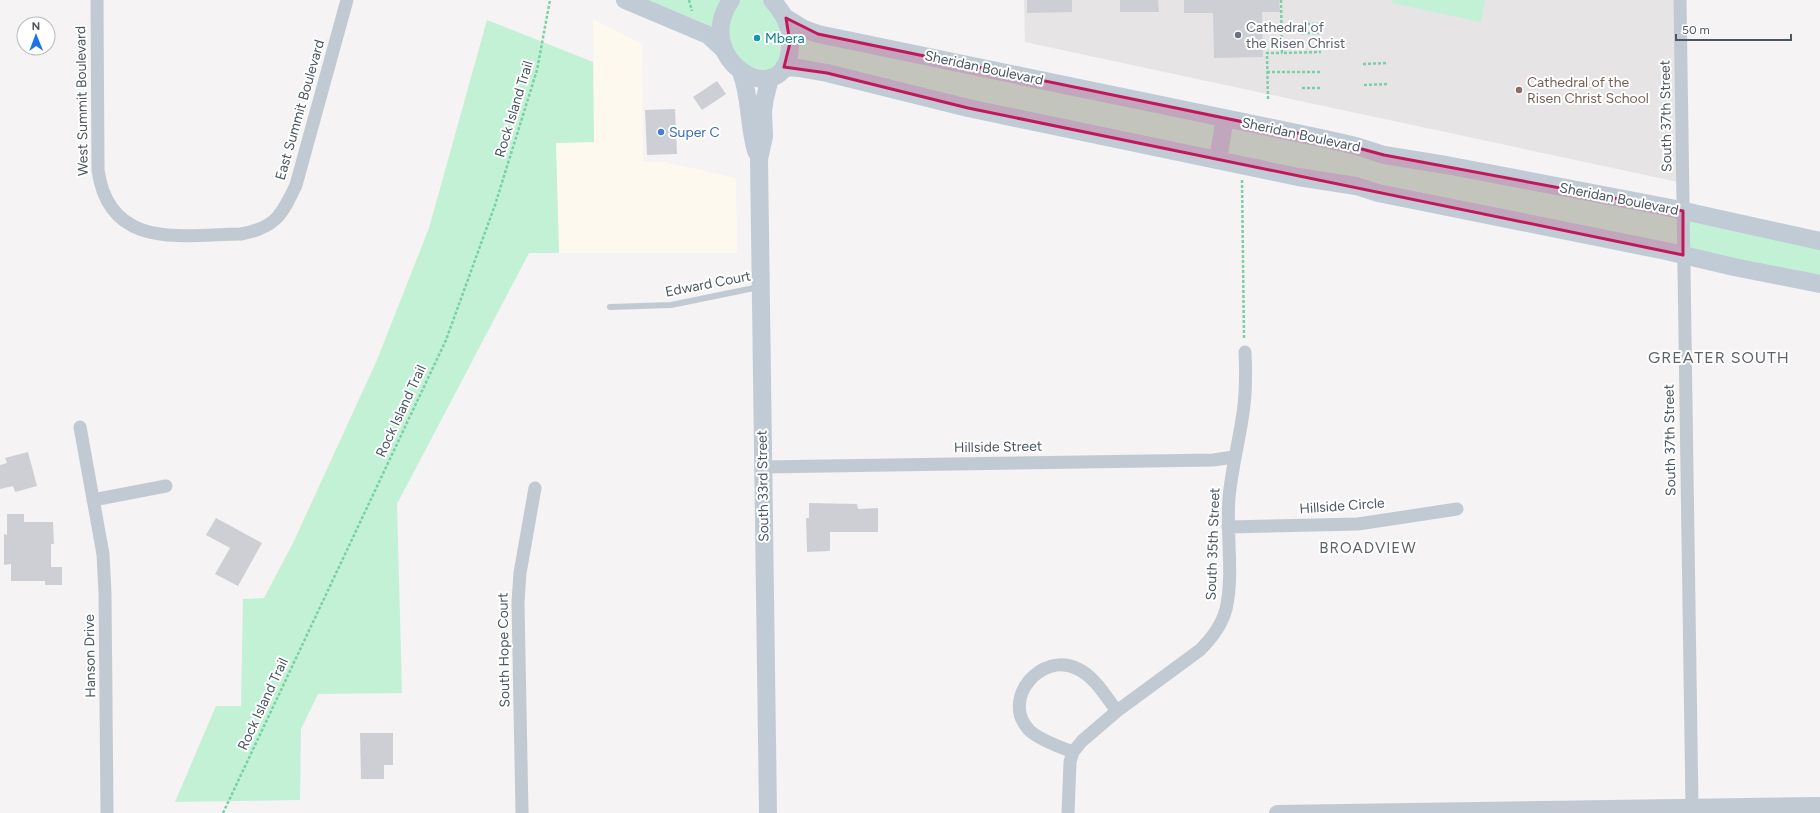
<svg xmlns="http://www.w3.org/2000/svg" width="1820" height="813" font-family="Figtree,sans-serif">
<rect width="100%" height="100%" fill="#f5f3f3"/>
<path fill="#fdf9ef" d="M593,19l49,25 1,118h22l71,16 1,75h-178l-3,-110 38,-1z"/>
<path fill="#e6e4e5" d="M1024,0h656l3,183 -658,-141z"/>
<path fill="#c3f1d5" d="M625,0h147l20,23 1028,218v43l-1009,-214 -46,9 -42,-30z
M1393,0h92l-4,22 -89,-19z
M487,20l106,42 1,80 -38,1 3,110h-30l-132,251 5,189 -84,1 -17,35 -1,71 -125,2 41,-96h25l2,-107 21,-1 30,-57 83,-181 52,-132z"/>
<path fill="#cdcfd5" d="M1027,0h45v12l-45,1z
M1120,0h38l1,12h-39z
M1184,0h95l1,12h-18l1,45 -49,1 -1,-45h-29z
M717,81l9,13 -24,16 -9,-13z
M675,109l2,45 -30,1 -2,-45z
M28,452l9,34 -22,6 -2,-6 -13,3v-24l7,-2 -2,-5z
M809,503l48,1 1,5 20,-1v24h-48v19l-23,1 -1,-34h3z
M7,514h17v8h29l1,22h-3v23h11v18h-17v-4h-34v-17l-7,1v-31l3,1z
M216,518l46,25 -24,43 -23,-12 15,-26 -24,-13z
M360,733h33v32h-9v14h-23z"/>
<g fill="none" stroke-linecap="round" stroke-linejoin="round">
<path stroke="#7ad0a6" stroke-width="2.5" stroke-dasharray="3 2" stroke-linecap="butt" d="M689,0l3,11
M1281,0l1,53 39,-1
M1302,24h18
M1302,33h18
M1363,64l25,-1
M1267,72h54
M1364,85l24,-1
M1302,88h19
M1268,99l-1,-46h15
M1242,180l2,159
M223,813l223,-473 49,-135 42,-135 13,-70"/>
<path stroke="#c1cad2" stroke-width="6" d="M610,307l61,-2 88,-18"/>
<path stroke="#c1cad2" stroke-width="13" d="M97,0l1,170c11,80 83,65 143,64 34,-6 41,-19 55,-49l51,-185
M1680,0l12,807
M80,427l23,127 2,39 2,220
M763,467l450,-7 21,-3
M93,500l73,-14
M1228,527l130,-3 99,-15
M1073,752c-11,-4 -36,-14 -44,-22 -29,-31 13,-80 49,-61 17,8 28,28 39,42
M522,813l-4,-211 2,-29 15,-85
M1068,813l2,-51 3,-10 9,-11 35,-30 83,-61c12,-12 22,-25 26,-41 8,-34 0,-76 3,-112 3,-29 10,-56 14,-84 3,-20 3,-41 2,-61"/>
<path stroke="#c1cad2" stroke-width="16" d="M1277,813l543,-8"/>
<path stroke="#c1cbd6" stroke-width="18" d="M625,0l83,35 15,14
M731,0c-42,62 55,115 59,47 1,-21 -5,-32 -18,-47
M786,18l18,11 14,5 503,104 35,8 28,9 62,10 220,42 154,34
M784,67l15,1 28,5 141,35 330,69 58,9 22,7 288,58 68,16 86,17
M741,72c10,26 7,52 15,79
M1218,159l7,-41
M768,813l-9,-654 5,-23 -1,-25 2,-13 5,-20"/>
</g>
<path fill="#c2185b" fill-opacity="0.2" stroke="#c2185b" stroke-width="3" stroke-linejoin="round" d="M786,18l32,16 503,104 63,17 299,56v44l-715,-147 -141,-35 -43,-6 6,-24z"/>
<circle fill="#6b7280" stroke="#fff" stroke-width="1.5" cx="1238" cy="35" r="4"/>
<circle fill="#0f9aa8" stroke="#fff" stroke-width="1.5" cx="757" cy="38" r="4"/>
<circle fill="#8d6e63" stroke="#fff" stroke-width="1.5" cx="1519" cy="90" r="4"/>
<circle fill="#3f7fe0" stroke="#fff" stroke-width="1.5" cx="661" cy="132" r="4"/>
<g text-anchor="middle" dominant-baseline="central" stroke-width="4" stroke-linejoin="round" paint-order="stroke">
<g font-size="14" fill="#5b616d" stroke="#fff" text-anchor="start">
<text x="1246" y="27">Cathedral of<tspan x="1246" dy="16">the Risen Christ</tspan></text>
</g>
<g font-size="14" fill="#0d838f" stroke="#fff" text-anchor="start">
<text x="765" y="38">Mbera</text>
</g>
<g font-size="14" fill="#4a5661" stroke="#fff">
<text transform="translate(984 68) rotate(12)">Sheridan Boulevard</text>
<text transform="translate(82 101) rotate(-91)">West Summit Boulevard</text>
<text transform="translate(514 109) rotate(-73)">Rock Island Trail</text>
<text transform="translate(300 110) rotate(-74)">East Summit Boulevard</text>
<text transform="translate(1666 116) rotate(-91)">South 37th Street</text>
<text transform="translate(1301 135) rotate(12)">Sheridan Boulevard</text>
<text transform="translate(1619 199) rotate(11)">Sheridan Boulevard</text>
<text transform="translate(708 284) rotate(-11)">Edward Court</text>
<text transform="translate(401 411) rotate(-65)">Rock Island Trail</text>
<text transform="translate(1670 440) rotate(-91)">South 37th Street</text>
<text transform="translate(998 447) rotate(-1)">Hillside Street</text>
<text transform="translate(763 486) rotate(-91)">South 33rd Street</text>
<text transform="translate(1342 506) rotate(-4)">Hillside Circle</text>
<text transform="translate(1213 544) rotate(-88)">South 35th Street</text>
<text transform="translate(504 650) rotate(-91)">South Hope Court</text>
<text transform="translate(90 656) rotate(-91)">Hanson Drive</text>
<text transform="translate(263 704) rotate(-65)">Rock Island Trail</text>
</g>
<g font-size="14" fill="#785e54" stroke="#fff" text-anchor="start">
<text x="1527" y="82">Cathedral of the<tspan x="1527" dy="16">Risen Christ School</tspan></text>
</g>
<g font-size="14" fill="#366cbe" stroke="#fff" text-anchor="start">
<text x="669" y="132">Super C</text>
</g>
<g font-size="15" letter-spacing="1" fill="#5f6368" stroke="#fff">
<text x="1368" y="548">BROADVIEW</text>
</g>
<g font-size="16" letter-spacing="1" fill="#5f6368" stroke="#fff">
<text x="1719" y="357">GREATER SOUTH</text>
</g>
</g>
<g transform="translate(36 36) rotate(359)"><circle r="19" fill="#ffffff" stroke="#b7bbc0"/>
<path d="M0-3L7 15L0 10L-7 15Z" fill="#1a73e8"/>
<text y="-6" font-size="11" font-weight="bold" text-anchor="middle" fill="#4a5661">N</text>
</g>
<path d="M1676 34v6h115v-6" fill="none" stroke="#4a5661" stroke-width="2"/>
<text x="1682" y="34" font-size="12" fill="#4a5661" stroke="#ffffff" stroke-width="3" paint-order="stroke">50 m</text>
</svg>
